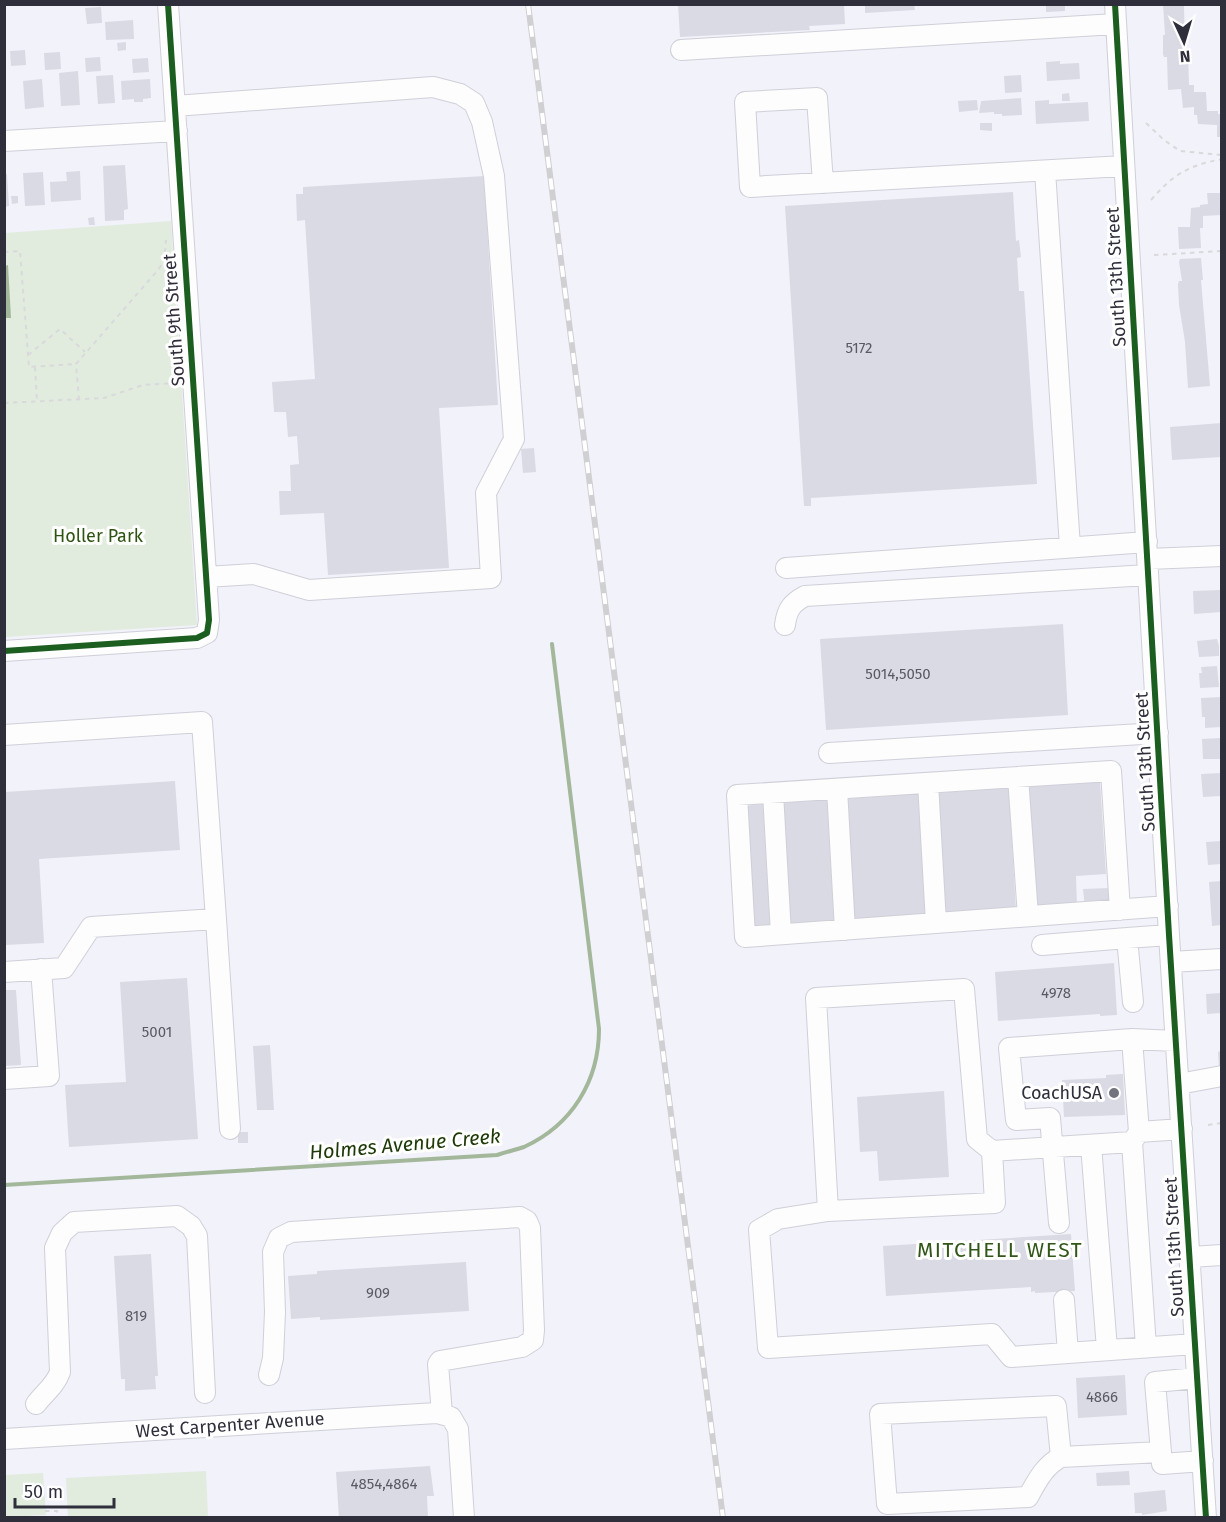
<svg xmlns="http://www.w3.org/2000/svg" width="1226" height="1522" font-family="'Fira Sans',sans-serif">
<rect width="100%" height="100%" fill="#f2f2fa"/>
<path fill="#e1ecde" d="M171,221l26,404 -192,12v-404z
M206,1471l2,46h-140l-2,-39z
M43,1473l3,42 -41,2v-42z"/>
<path fill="#a3b79a" d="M8,265l3,53h-6v-52z"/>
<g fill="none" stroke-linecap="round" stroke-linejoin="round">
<path stroke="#a3b79a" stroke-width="4" d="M4,1185l493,-30c9,-3 18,-5 27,-8 48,-22 75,-66 75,-118l-47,-385"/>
</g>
<path fill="#dadae4" d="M678,4h166l1,20 -36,2 1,4 -130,7z
M865,4h49l1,6 -50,3z
M1046,4h19v7l-19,1z
M1163,4h21l1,51h3l1,30h5v7h12l1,19h11v3h3v23h-4v-12l-19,-1 -1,-9h-3v-8l-11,1 -2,-19 -13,1 -1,-33h-3l-1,-3v-19h2z
M101,7l1,16 -15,1 -2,-16z
M133,20l1,19 -28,1 -1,-18z
M126,42v8l-8,1 -1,-8z
M25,50l1,15 -15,1 -1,-15z
M60,52l1,17 -16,1 -1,-17z
M100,57l1,14 -15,1 -1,-14z
M148,58l1,14 -16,1 -1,-14z
M1060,61v3l19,-1 1,16 -33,2 -1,-19z
M78,71l2,34 -19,1 -2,-33z
M113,75l2,28 -17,1 -2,-28z
M1021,75l1,17 -17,1 -1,-17z
M42,79l2,28 -19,2 -2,-28z
M150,79l1,19 -8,1v3h-9v-3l-12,1 -1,-19z
M1069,93l1,8h-8v-7z
M1021,98l1,17 -20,1v-2h-8v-2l-15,1 2,-12z
M977,100l1,10 -19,2 -1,-11z
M1049,100v4l39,-2 1,19 -53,3 -1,-23z
M980,123h12v8l-12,-1z
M125,165l3,44 -4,1v10l-19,1 -2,-55z
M80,171l1,29 -30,2 -1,-20 17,-1 -1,-9z
M43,172l2,33 -20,1 -2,-33z
M7,174l2,32 -5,1v-32z
M484,176l14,229 -59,3 10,160 -121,7 -4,-62 -44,2 -1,-24h12l-1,-26 9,-1 -2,-28 -9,1 -2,-25h-12l-2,-30 43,-3 -10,-159 -8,1 -1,-27h7v-7z
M1013,192l3,49 3,-1 2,17 -4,1 2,33h5l13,193 -226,14v8h-7l-19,-300z
M1207,193h14v22l-18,1v12h-3l1,20 -22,1 -1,-22h12l1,-19 9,-1v-2l8,-1z
M11,196h7v7l-6,1z
M94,217l1,8h-6l-1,-7z
M1201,258l2,22h-2l9,106 -22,2 -3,-46 -6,-37 -1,-21 1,-3h3l-3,-19 1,-3z
M1221,423v34l-49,3 -2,-33z
M534,448l2,24 -13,1 -2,-24z
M1221,590v22l-27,2 -1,-23z
M1063,624l5,91 -242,15 -6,-91z
M1217,639l2,7v10l-20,1 -2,-16z
M1217,666l2,21 -19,1 -1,-15h3l-1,-6z
M1221,697v30l-16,1v-11h-3l-1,-19z
M1221,738v21h-18l-1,-20z
M1221,773v23l-18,1 -2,-23z
M175,781l5,69 -141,9 5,84 -39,2v-153z
M1100,782l6,92 -30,2 1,31 -43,2 -8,-122z
M1009,788l7,123 -73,5 -8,-123z
M918,794l8,122 -74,5 -8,-122z
M827,800l7,122 -46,3 -8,-122z
M763,804l7,122 -18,1 -8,-121z
M1221,841v23l-13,1 -2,-23z
M1221,881v44l-9,1 -3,-44z
M1109,888l1,19 -25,1 -2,-19z
M1114,963l3,52 -17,1v-2l-102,7 -3,-49z
M187,978l11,161 -129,8 -4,-62 61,-3 -6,-100z
M4,990h12l5,75 -17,1z
M1221,993v20l-14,1 -1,-20z
M270,1045l4,65h-17l-4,-64z
M1221,1051v18h-2l-1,-17z
M1123,1074l2,41 -61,2 -2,-37 44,-2v-3z
M944,1091l5,86 -70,4 -2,-30 -17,1 -3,-55z
M238,1132h10v11h-10z
M1071,1234l4,57 -40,2v-2l-4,1v-5l-145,9 -3,-50z
M151,1254l7,122h-3l1,13 -31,2v-12h-4l-7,-123z
M466,1262l3,49 -149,9v-3l-29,2 -3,-43 29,-2v-3z
M1125,1375l2,40 -49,3 -2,-40z
M430,1466l4,30h-7l1,22h-89l-3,-46z
M1129,1471l1,14 -33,1 -1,-13z
M1165,1490l2,21 -25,4v-2h-7l-1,-20z"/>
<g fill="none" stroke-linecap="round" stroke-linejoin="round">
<defs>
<path id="minor" d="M1115,4l54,931 37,583
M681,50l435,-26
M175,106l258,-19 27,7 14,9 8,19 12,54 20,263 -28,54 5,85 -182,12 -55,-16 -48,3
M4,141l173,-10
M1045,171l25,376
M823,183l-6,-85 -72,4 5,85 374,-21
M1148,559l74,-3
M786,568l361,-26
M785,625c2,-16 7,-22 20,-29l343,-21
M4,651l193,-13 10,-5 2,-13 -41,-616
M4,735l198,-13 14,197 -125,8 -27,41 -60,4
M829,753l329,-20
M1018,777l10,139
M928,783l8,140
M837,789l8,141
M773,793l8,141
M1120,910l-9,-139 -374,24 8,142c141,-10 282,-20 423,-31
M216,919l14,210
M1042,945l85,-7
M1171,962l51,-3
M1133,1002l-6,-64 42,-3
M4,1079l45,-3 -8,-107
M1179,1084l43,-8
M1139,1132l43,-3
M1091,1145l16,204
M992,1151l3,52 -167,8 -50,8 -19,11 9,118 224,-14 19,23 184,-13
M828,1211l-12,-213 148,-9 13,150 15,12 140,-9
M1059,1223l-9,-105 -34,2 -7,-72 123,-9
M1190,1257l32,-2
M1064,1300l4,53
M1146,1347l-14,-205 7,-10 -7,-93 44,2
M269,1375l4,-17 2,-46 -2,-60 6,-14 12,-6 229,-15 7,4 3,7 4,102 -1,10 -11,7 -82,14 -2,3 4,50
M1197,1378l-42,4 7,82 41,-3
M36,1404c9,-12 19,-18 24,-32l-5,-124 7,-15 12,-11 103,-6 14,10 6,10 8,157
M4,1439l433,-26 14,4 7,12 6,89
M1061,1457l-5,-51 -176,8 7,90 141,-7c9,-16 16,-31 33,-40l100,-5"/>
</defs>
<use href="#minor" stroke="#cfcfd8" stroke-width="22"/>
<path stroke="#d9d9dc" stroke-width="2" stroke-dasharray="4.5 4.5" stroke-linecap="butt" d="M1146,123l18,17 16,11 42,4
M1151,200c23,-26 36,-34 71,-41
M4,252l16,-1 9,116 47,-3
M1154,255l68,-4
M28,355l32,-26 25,23
M35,367l2,35
M79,400l-3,-36 82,-94 6,-9 2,-21
M4,403l100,-5 39,-13 33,-2
M1208,1125l14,-2
M45,1511h12l1,7"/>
<use href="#minor" stroke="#fdfdfe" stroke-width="20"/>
<defs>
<path id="rail" d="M528,4l195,1514"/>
</defs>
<use href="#rail" stroke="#d0d0d2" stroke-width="6"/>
<use href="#rail" stroke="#fff" stroke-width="4" stroke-dasharray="11" stroke-linecap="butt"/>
<defs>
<path id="cycleway" d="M1115,4l54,931 37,583
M4,651l193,-13 10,-5 2,-13 -41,-616"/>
</defs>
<use href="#cycleway" stroke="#fff" stroke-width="10"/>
<use href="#cycleway" stroke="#1b5e20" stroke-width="6"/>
</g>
<circle fill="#73737e" stroke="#fff" stroke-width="2" cx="1114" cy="1093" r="6"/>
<g text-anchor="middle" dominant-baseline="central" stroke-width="6" stroke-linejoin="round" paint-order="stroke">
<g font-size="15" fill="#5a5a66">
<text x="859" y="348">5172</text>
<text x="898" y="674">5014,5050</text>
<text x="1056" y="993">4978</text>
<text x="157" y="1032">5001</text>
<text x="378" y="1293">909</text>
<text x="136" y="1316">819</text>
<text x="1102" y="1397">4866</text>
<text x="384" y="1484">4854,4864</text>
</g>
<g font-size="18" fill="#2f2f3c" stroke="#fff">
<text transform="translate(1116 277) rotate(-93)">South 13th Street</text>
<text transform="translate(174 320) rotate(-94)">South 9th Street</text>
<text transform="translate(1145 762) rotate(-93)">South 13th Street</text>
<text transform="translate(1174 1247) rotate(-93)">South 13th Street</text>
<text transform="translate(230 1425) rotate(-4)">West Carpenter Avenue</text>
</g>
<g font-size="18" fill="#2e5312" stroke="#fff">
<text x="98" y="536">Holler Park</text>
</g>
<g font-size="18" fill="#2f2f3c" stroke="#fff" text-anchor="end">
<text x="1102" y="1093">CoachUSA</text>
</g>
<g font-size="20" font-style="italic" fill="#1d3907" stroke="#fff">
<text transform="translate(405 1144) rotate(-5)">Holmes Avenue Creek</text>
</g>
<g font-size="21" letter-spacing="1.5" fill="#315618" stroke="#fff">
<text x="1000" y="1250">MITCHELL WEST</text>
</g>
</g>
<rect width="1226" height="1522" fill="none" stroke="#2f2f3c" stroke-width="12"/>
<g transform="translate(1184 42) rotate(176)" stroke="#ffffff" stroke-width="4.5" paint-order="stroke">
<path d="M0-4.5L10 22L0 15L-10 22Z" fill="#2f2f3c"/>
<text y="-9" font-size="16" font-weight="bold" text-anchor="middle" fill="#2f2f3c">N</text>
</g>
<path d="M15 1498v9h99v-9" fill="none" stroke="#2f2f3c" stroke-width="3"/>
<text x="24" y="1498" font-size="18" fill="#2f2f3c" stroke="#ffffff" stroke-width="4.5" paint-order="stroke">50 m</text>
</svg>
